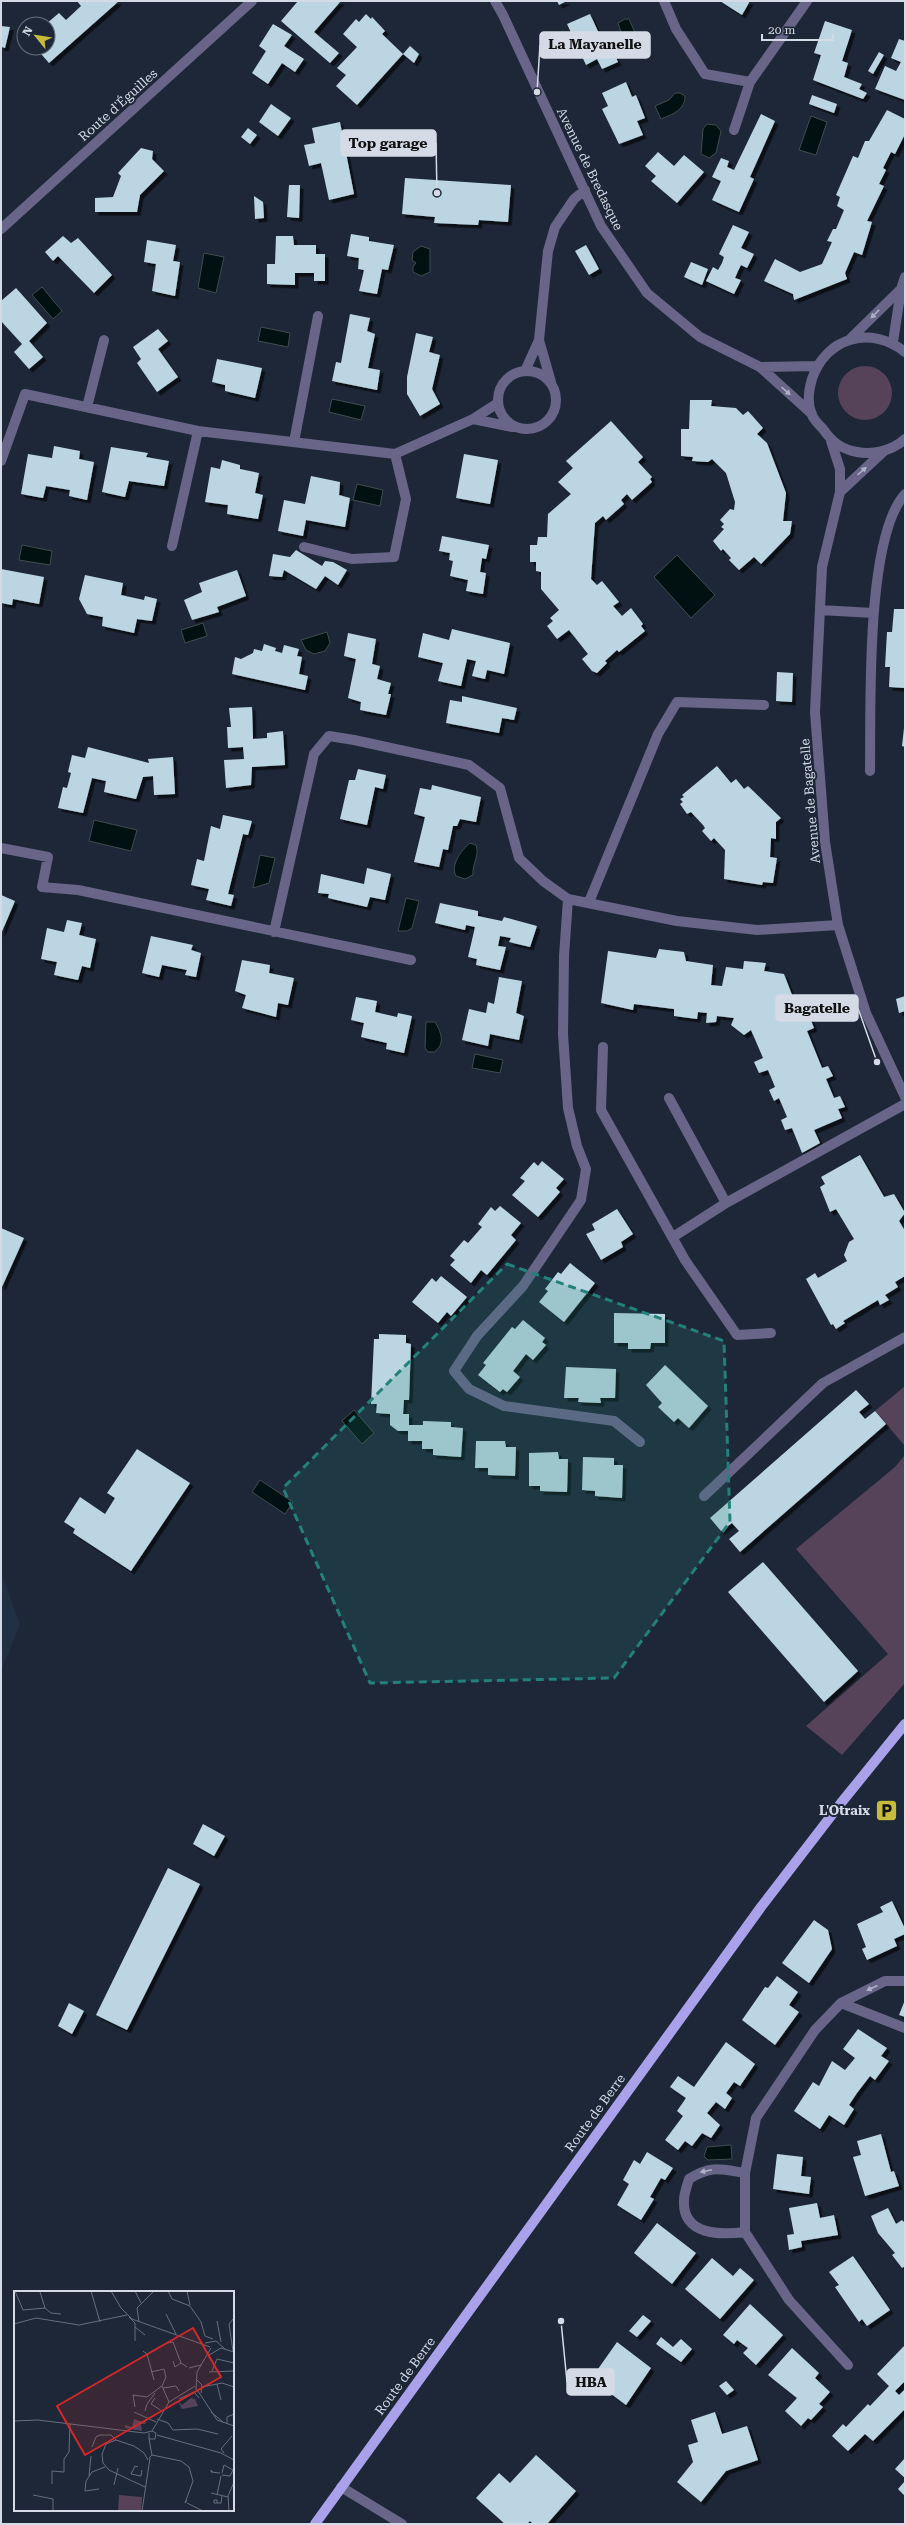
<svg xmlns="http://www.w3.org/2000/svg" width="906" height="2525" font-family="'Roboto Serif',serif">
<defs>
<filter id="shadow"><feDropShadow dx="3.5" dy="3.5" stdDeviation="0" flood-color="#0009"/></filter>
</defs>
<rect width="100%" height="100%" fill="#1d2737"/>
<path fill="#213045" d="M1,1573l19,51 -19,47z"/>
<path fill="#56435a" d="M838 393a27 27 0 1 1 54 0a27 27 0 1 1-54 0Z
M905,1386v60l-30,-35z
M905,1455v228l-63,72 -36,-29 82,-72 -92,-105 99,-82z"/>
<path fill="#011010" stroke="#404d50" d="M625,19h4l11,25 -5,4 -10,-4 -7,-21z
M675,93h5l5,3c0,14 -12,18 -24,23l-6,-13 14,-6z
M811,116l16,6 -11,33 -17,-5z
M707,124l9,1 5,6 -5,22 -7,5 -8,-4 2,-25z
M421,246l9,3v23l-9,4 -8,-4v-5l3,-4 -4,-3 1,-8z
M204,253l20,4 -8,36 -18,-5z
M42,287l20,24 -9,8 -21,-24z
M261,327l29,6 -2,14 -30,-6z
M332,399l33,7 -4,14 -32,-8z
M357,484l26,6 -3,16 -27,-6z
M22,545l30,6 -2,14 -31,-5z
M677,555l38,40 -24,23 -37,-41z
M203,623l4,13 -22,7 -4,-13z
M327,632l3,11 -5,8 -11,3 -8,-4 -5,-10z
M94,820l43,10 -6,21 -42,-10z
M470,843l6,2c4,11 -4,18 -3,30l-8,4 -9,-3c-6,-10 5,-26 14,-33z
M260,855l15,3 -6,25 -16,5z
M406,898l13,3 -7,27 -5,3h-9z
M426,1022h9c6,10 11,22 -1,30h-6l-3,-4z
M475,1054l28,6 -3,13 -28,-5z
M354,1410l20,23 -12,11 -20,-23z
M260,1480l33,22 -8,12 -33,-22z
M731,2145l1,14 -24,1 -4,-4 3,-9z"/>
<path fill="#bbd6e2" filter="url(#shadow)" d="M77,1h42l-70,62 -13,-15h12v-24h-2l13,-11 7,7 15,-14z
M298,1h43l-27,31 25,21 -9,10 -49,-42z
M557,1h10l-8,4z
M720,1h30l-8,14z
M366,14l5,5 1,-2 13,14 -3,3 21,20 7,-8 9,8 -5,9 -11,-9 -46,51 -21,-19 10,-11 -9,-7 20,-21 -14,-13 13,-15 3,3z
M590,14l17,37 5,-2 6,13 -16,7 -5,-10 -11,6 -19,-41z
M825,21l27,9 -10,31 6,2 -4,14 18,7 -3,5 8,4 -4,6 -50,-19 8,-25 -7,-2z
M273,24l19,11 -8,11 20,13 -9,13 -13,-9 -14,21 -16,-11 14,-22 -7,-5z
M1,26l9,1 -5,21 -4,-1z
M899,39l6,2v59l-30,-11 10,-23 11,5 5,-9 -10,-4z
M879,52l5,3 -11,19 -5,-3z
M626,82l6,15 4,-2 9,23 -8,3 6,14 -24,9 -17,-35 6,-3 -6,-13z
M812,95l25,9 -3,9 -25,-9z
M271,104l20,14 -13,18 -19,-14z
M887,110l18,9v15l-10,20 -4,-2 -8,16 3,2 -7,14 5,2 -17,35 5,1 -10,33 -8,-3 -9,21 2,6 -53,21 -1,-6 -29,-13 11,-22 25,13 22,-8 10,-22 -5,-1 6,-12h3l8,-19 -7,-4 3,-9 -4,-2 17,-39 5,2 7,-17h4z
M761,114l14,7 -25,56 4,2 -15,33 -27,-12 9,-19 -9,-4 9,-19 8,3 -2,6 7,3z
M340,122l14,72 -25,6 -8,-37 -12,3 -5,-21 11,-2 -3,-15z
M248,128l9,7 -7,9 -9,-7z
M141,148l12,3 -1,8 12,12 -24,24 -3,17h-42v-14l18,-1 8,-21 -3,-3z
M658,152l16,14 10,-11 20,17 -27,31 -26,-22 5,-5 -11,-10z
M405,178l106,7 -3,37 -29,-2 -1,5 -44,-2 1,-6 -33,-3z
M289,185h11l-1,33 -12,-1z
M254,196l9,6 1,16 -9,1z
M733,225l16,7 -8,16 13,6 -7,14 -6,-3 -3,6 -3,7 6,2 -7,14 -28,-13 7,-14 5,3 4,-7 2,-6 -5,-3z
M351,234l18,3v4l25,4 -6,25 -6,-1 -5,25 -18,-3 5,-21 -6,-1 1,-11 -12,-2z
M63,236l8,7 7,-5 34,37 -18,18 -36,-37 -5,5 -8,-9z
M276,236h17l1,9h22v9h9v27h-11v-8h-19v12l-28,-1v-20h8z
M147,240l29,5 -3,16 7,1 -5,34 -23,-5 4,-27 -12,-2z
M586,245l13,24 -10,6 -14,-24z
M691,262l17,7 -6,16 -18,-8z
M16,288l31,35 -18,18 14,16 -14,12 -15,-17 8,-8 -21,-23v-20z
M350,314l20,4 -3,13 8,3 -7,34 12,2 -3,20 -45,-9 4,-19 5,1z
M158,329l10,12 -10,8 20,28 -21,15 -20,-29 4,-4 -8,-12z
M416,333l17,4 -4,15 11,3 -8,34 8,15 -20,12 -13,-22v-17z
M217,359l45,9 -7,30 -30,-7v-6l-13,-3z
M690,400h22l-1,6 25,2 7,7 5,-4 15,17 -6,6 10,9 19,50 -3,28h9l-2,13 -29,30 -7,-7 -15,13 -10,-10 2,-2 -8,-9 -2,2 -8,-10 11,-12 -3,-2 3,-3 -4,-4 10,-11 4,1 1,-8 -9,-29 -14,-14 -4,3 -16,-1 1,-4 -12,-1v-27h8z
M611,421l32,36 -5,5 14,15 -2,2 2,3 -20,18 -5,-6 -6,6 3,4 -18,16 -3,-4 -8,7 -4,56 6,6 5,-4 17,21 -6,4 9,10 9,-8 12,16 -2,2 4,5 -26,21 -2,-2 -12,11 2,2 -10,10 -5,-2 -10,-12 6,-5 -19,-24 -12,9 -10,-13 6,-5 -3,-3 9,-8 -18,-21v-17l-5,-1v-9h-6v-17h7l1,-8h9l1,-23 23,-20 -13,-12 15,-14 -7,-7z
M54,446l26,5 -1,8 15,3 -7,38 -18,-4 1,-6 -24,-4 -3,12 -22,-4 7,-40 24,4z
M111,447l37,6 -2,4 23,4 -5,25 -35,-5 -4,16 -23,-5z
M464,454l34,6 -8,44 -34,-6z
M222,460l18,5v4l19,4 -4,20 8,2 -5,24 -31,-5 1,-9 -23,-3 6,-35 9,2z
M311,476l29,6 -1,13 11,3 -5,29 -39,-7 -3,16 -25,-5 6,-31 21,4z
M442,536l47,9 -3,14 -4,-1 -2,14 6,1 -3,21 -17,-3 2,-11 -18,-4 3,-15 -4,-1 1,-7 -11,-2z
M296,550l26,16 3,-5 8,1 14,8 -9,15 -13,-9 -9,13 -32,-19 -2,7 -13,-1 4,-22 17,3z
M1,569l43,8 -5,27 -26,-5 -1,6 -11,-2z
M237,570l9,26 -29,11 2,5 -27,8 -8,-20 18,-8 -3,-9z
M85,575l38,8 -2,12 23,5 1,-4 12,3 -5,22 -15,-2 -3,14 -32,-7 1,-9 -16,-3 -8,-15z
M894,609h11v79l-16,-1 1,-20h-5l2,-35h5z
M452,629l58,14 -6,31 -17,-4 -2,9 -13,-3 4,-15 -9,-2 -6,27 -23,-5 5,-18 -25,-6 5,-24 26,7z
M348,633l28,6 -4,25 8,2 -3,13 14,4 -3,11h3l-5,21 -26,-5 1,-8 -13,-4 8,-39 -12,-3z
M264,644l12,4 -1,3 7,2 2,-8 15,4 -2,7 5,1 -3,17 9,2 -3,14 -73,-16 3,-17 6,2 12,-6 1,-4 8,2z
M777,672l16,1 -1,29 -16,-1z
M462,696l55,12 -3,12 -12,-2 -3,15 -53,-10 4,-23 12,2z
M252,707l1,32 14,-1v-5l16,-2 2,34 -33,2 -1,18 -25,3 -2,-28 20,-1 -1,-12 -15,1 -1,-21h4l-2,-19z
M904,728h1v19l-3,-1z
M88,747l61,16 -1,-4 25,-2 2,37 -21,1 -1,-19 -10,1 -7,22 -32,-7 2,-11 -14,-3 -9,35 -25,-5 5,-21 4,1 4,-15 -3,-1 4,-17 13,3z
M717,766l14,17 5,-4 8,10 4,-3 33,32 -5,4v17l-5,-1 -1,19 7,1 -4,25 -10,-1 -1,3 -38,-6 1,-29 -11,-12 -3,3 -9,-10 3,-3 -2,-3 -12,-13 -4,2 -7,-10 3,-2 -3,-3 4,-2 -2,-2z
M358,769l28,6 -3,14 -8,-2 -8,38 -27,-6 9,-39h6z
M432,785l49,12 -5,25 -16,-3 -3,7h-4l-5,24 -5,-1 -4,18 -25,-5 11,-45 -11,-3 6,-26 11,2z
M223,815l29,6 -4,14 -5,-1 -15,60 6,1 -3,11 -25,-6 3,-11 -18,-4 6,-26 7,2 7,-35 9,3z
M367,868l24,6 -6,26 -15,-3 -3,10 -39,-9 1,-4 -11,-1 3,-19 43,10z
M1,895l14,6 -14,33z
M440,903l38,8v5l24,5 2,-4 33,9 -7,21 -21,-5 2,-4 -11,-2 -2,10 8,1 -6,23 -24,-5 1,-6 -9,-2 7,-30 -9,-2 -1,5 -30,-7z
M67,920l15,3 -3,12 17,4 -6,29 -8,-2 -4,14 -24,-5 3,-13 -16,-3 6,-31 17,4z
M151,936l42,9 -2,5 10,3 -5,24 -11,-2 2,-5 -25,-5 -3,12 -17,-4z
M659,949l25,3 2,9 27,4 -2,20 11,1 4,-19 17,2 1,-8 22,2 -2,8 20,3 13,34 8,-3 9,23 -7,3 15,37 6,-2 5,10 -7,3 8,19 6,-2 5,11 -7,2 4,9 -28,12 6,13 -18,10 -10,-25 -7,2 -4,-10 6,-3 -8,-19 -5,3 -5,-11 6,-3 -7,-17 -9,3 -5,-11 9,-4 -12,-28 -7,5 -13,-10 3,-7 -17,-2 -1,6 -10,1 1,-10 -9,-1 -1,7 -23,-3v-7l-40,-5 -1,6 -32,-7 7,-52 48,7z
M242,960l28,5 -1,8 25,5 -6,27 -10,-2 -2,14 -34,-9 4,-13 -11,-4z
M499,977l23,4 -6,32 8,3 -5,24 -29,-6 -2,12 -26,-6 7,-31 17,4 2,-11 6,2z
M905,996v15l-6,2 -3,-14z
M356,997l21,4 -2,11 22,5 1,-4 14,3 -8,37 -18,-4 1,-6 -26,-6 3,-14 -13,-3z
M860,1155l24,42 10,-3 11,19 -6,8 6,10v45l-10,6 3,5 -13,8 4,5 -9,5 -2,-5 -35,21 2,2 -9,6 -3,-5 -2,1 -25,-46 9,-6 3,5 29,-17 -3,-6 5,-13 5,-3 -18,-30 -6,3 -10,-25 5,-3 -4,-7z
M542,1161l22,18 -8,9 4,4 -22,25 -26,-22 13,-14 -5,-3 14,-16 4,4z
M500,1206l21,17 -10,12 5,5 -29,35 -6,-5 -10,13 -21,-18 5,-5 -5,-4 14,-16 4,3 14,-16 -4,-3 13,-17 4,4z
M617,1209l16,25 -12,8 2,5 -22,13 -15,-26 9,-4 -3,-6z
M1,1228l23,10 -22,49 -1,-1z
M570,1263l25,20 -31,39 -25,-20 9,-11 -3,-2 13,-17 3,2z
M441,1276l26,21 -16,19 -4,-4 -9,11 -26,-21 20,-24 4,4z
M614,1313l51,1v29h-14l-1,6h-22v-6h-14z
M523,1320l22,18 -3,4 4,3 -13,15 -7,-6 -13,17 7,6 -13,15 -4,-3 -3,3 -22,-17 8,-10 -3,-2 29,-36 3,2z
M379,1334l27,1v8l5,1 -2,56h-5l-1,14h6v11h14v-4l28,1v5l12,1 -2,29 -28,-2v-6h-11v-8h-14v-10h-10l-8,-6v-11l-14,-1 1,-9h-6l3,-65h5z
M665,1365l43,41 -19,22 -11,-10 -4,4 -16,-15 4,-4 -16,-18z
M566,1367l50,2 -1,29h-15l1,5 -23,-1 1,-4h-15z
M856,1390l13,14 -10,8 6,7 10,-8 11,13 -146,128 -11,-13 10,-8 -7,-8 -11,8 -11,-13z
M476,1441h29l1,6h10l-1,29 -27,-1v-7h-13z
M137,1449l53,34 -59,88 -58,-38 2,-4 -11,-7 16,-25 25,17 10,-16 -8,-5z
M558,1452l1,7h9l-1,33 -27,-1v-5h-11v-33z
M583,1457l31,1v7h9l-1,33 -27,-2v-5l-13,-1z
M763,1562l95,109 -34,31 -96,-110z
M203,1824l22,12 -11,20 -21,-12z
M168,1868l32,16 -73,146 -31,-15z
M892,1901l13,28v5l-11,5 3,7 -30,14 -5,-11 4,-2 -9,-23 26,-12 -3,-5z
M814,1920l14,10 4,19 -23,34 -27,-20z
M777,1976l21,16 -9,13 10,7 -24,33 -33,-25 23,-33 3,1z
M905,2000v17l-6,-2z
M69,2003l15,8 -12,23 -14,-8z
M858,2029l29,19 -6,8 8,5 -14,19 -5,-4 -13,17 -8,12 5,4 -10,16 -15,-10 -9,14 -26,-18 19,-29 6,4 13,-25 13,9 10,-12 -12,-9z
M726,2042l29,22 -15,22 -6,-4 -8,11 6,5 -7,11 -9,-7 -9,11 13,12 -9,13 -9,-5 -10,13 -7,-5 -7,9 -13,-10 18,-24 -6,-5 9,-13 -16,-11 8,-11 16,11z
M881,2134l10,38 3,-1 5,15 -34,10 -12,-39 8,-2 -4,-14z
M647,2152l26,16 -8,12 -4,-2 -11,19 4,2 -13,21 -24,-15 12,-21 -6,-4 11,-20 6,4z
M777,2154l26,3 -2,19 10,1 -2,17 -36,-5z
M817,2203l3,15 14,-3 4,20 -37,6 1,6 -13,3 -2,-15 7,-1 -5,-26z
M888,2208l8,16 6,-4 3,3v43l-3,2 -10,-13 3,-2 -17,-20 -7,-17z
M657,2223l39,30 -24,31 -38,-31z
M853,2256l37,54 -23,16 -5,-7 -3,3 -24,-35 4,-2 -10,-13z
M712,2258l21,18 7,-8 14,12 -34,39 -35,-30z
M750,2304l33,31 -27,30 -13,-12 5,-5 -11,-8 -3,4 -11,-9z
M643,2315l8,6 -14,16 -8,-6z
M661,2337l12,10 8,-8 11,10 -11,13 -25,-18z
M617,2342l34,26 -25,37 -35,-26z
M905,2345v36l-10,10 4,4 6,-6v20l-32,32 -8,-7 -17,17 -16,-15 11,-12 3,3 22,-23 2,2 19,-20 -12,-12z
M792,2348l27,25 -4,5 15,14 -11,12 4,3 -12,13 -3,-2 -7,8 -16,-15 12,-13 -29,-23z
M726,2381l8,9 -7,5 -8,-9z
M715,2412l7,22 25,-8 11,34 -32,11 -25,31 -24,-20 16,-20 -5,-17 10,-3 -7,-22z
M536,2455l40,36 -29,33h-14l-3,-3 -3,3h-22l-29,-26 23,-25 11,10z
M905,2458v20l-10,-9z
M905,2481v15l-7,-7z"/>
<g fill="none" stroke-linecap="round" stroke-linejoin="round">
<path stroke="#686588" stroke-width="10" d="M495,1l8,14 98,211 46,67 53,44 60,30 52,47
M664,1l12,28 29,45 45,8
M734,130l16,-48 57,-81
M1,229l251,-228
M850,339l51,-50
M539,340l12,42
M893,342l8,-53 4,-12
M905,352c-34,-27 -79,-15 -93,27 -3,10 -5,25 0,36 2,5 7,10 11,14 9,13 18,20 34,23 16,3 35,-1 48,-13
M760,367l56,-1
M498 400a29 29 0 1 1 58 0a29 29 0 1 1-58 0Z
M525,371l14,-31 9,-89 7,-24 19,-28 11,-9
M87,407l17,-67
M473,419l39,8
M831,441l9,28v23l-18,75 -7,145 10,130 13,83 28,88 39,84
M294,442l24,-126
M1,461l24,-67 173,37 197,23 78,-35 25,-16
M840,492l44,-41
M172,546l26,-115
M304,547l48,12 42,-2 12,-58 -11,-45
M820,610l53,3
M870,771c1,-62 -5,-233 35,-277
M1,848l47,9 -6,30 36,3 333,70
M589,902l69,-168 19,-32 87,3
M274,932l40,-178 15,-18 25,4 115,25 31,23 19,70 24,23 25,18
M603,1047l-2,63 84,150 52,75 34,-2
M669,1098l57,105 179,-99
M673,1237l53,-34
M640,1442l-26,-21 -110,-15 -35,-17 -15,-18 23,-35 46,-50 58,-86 5,-31 -9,-23 -9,-38 -5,-74 1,-78 4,-57 109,22 80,9 81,-5
M704,1496l119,-113 82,-46
M841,2003l64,25
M745,2173c-25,-4 -34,-8 -56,6 -2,7 -5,15 -5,21 -2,36 37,35 61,32
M848,2365l-59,-65 -44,-68v-59l11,-55 59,-88 26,-27 44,-22h20
M341,2487l61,37"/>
<path stroke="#aaa1eb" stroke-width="10" d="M315,2524l446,-617 80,-104 64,-79"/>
</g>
<defs><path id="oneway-solid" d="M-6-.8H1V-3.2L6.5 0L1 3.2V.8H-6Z"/></defs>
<g fill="#aeb2c5">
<use href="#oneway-solid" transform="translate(875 314) rotate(135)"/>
<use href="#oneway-solid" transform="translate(786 391) rotate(42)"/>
<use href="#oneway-solid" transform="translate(862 471) rotate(-42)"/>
<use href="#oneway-solid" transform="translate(872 1988) rotate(155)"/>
<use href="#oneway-solid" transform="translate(706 2171) rotate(168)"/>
</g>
<path fill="#23807a" fill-opacity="0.2" stroke="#23807a" stroke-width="3" stroke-dasharray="8 5" stroke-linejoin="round" d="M507,1264l217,77 6,181 -116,156 -244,5 -87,-195z"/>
<defs>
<symbol id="parking-square" viewBox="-11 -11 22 22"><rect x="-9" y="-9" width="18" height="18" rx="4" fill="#c8bb3b" stroke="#1d2737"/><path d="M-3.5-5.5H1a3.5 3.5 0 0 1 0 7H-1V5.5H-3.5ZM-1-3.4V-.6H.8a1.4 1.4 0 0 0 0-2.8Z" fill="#111"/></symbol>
</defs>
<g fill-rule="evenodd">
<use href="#parking-square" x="874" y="1798" width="25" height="25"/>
</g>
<g text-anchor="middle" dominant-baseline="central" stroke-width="4" stroke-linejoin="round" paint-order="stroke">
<g font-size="13" fill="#d4dbe6" stroke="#1d2737">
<text transform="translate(118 105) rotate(-42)">Route d'Éguilles</text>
<text transform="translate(590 169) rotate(64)">Avenue de Bredasque</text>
<text transform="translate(810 801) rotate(-95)">Avenue de Bagatelle</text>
<text transform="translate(595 2113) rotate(-54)">Route de Berre</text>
<text transform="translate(405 2376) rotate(-54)">Route de Berre</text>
</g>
<g font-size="13" font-weight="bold" fill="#d4dbe6" stroke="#1d2737" text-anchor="end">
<text x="870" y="1810">L'Otraix</text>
</g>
</g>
<g transform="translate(14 2291)">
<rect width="220" height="220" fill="#1d2737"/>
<path d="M177,107l4,1 3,7 -16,3 -4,-8 4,4zM120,128l9,3 4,-2 -2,4h-4l1,7 -17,-3v-3l7,2zM105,204l23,2 -1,14 -23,-1z" fill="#56435a"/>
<path fill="none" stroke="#666f7d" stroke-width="1" d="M1,0l8,19 22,-2 -5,-16M77,0l9,31M97,0l10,17 11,11 78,28M121,0l6,12M154,0l4,8 18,7 11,16 4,14 8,3M173,0l3,14M31,17l6,5 10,1M152,23l10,20M115,26l6,6v18M203,30l4,21M125,31l-2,-14 16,-16M0,33l22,-6 43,7 48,-10M121,36l10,8M153,52l6,-1 8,21 6,4M191,52l11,-2 9,8M129,60l4,3 7,26M219,60l-4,-27 5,-6M195,64l12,-7 13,4M159,70l2,6 6,-4M175,77l12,-3M198,80l5,-12 17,4M137,81l13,-3 2,8 -4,9M195,81l25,-1M183,89l5,5 -1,8M203,93l4,16M188,96l20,-4 12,4M149,97l13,-2 3,5M182,99l1,-18 14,-24M184,100l19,29 17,6M141,107l-4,6 11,7M165,108l15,-7 5,6M121,116l-2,-12 14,2 15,-11 7,16M131,120l2,-7 8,-11M120,121l22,10M197,121l12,10M143,128l11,4 5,7 24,-1 21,5M0,130l24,-1 106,13 8,-2 4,2 -1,6h-6v-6M213,133v-7l7,-3M138,140l17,-29 26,-16M143,144l64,18 13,7M135,148l3,16 -3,3M78,156l4,-10 4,-2h11l5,5M210,162l-3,-4 11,-13M138,164l29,6 8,6 4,14 -8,22 2,-3M124,176l-3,-1 -4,8 10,2 1,-6M199,181l-2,-2v2l9,1M208,182l2,-8 9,5 -3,6 -8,-1M75,185l2,-20M38,193v-13l12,1v-13l5,-7 1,-28M100,194l4,-17M131,196l-36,-17 -6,-7 -1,-9 4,-10 10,-4 18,6 10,7 4,7M85,198l-14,2 1,-10 6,-9 13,-5M197,202l17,4M19,204l20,4v12M203,204l4,-19M173,212l16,8M203,212v-3h-3v3h7l1,-7M128,220l8,-53M215,220l-1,-15 6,-14"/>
<path fill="#d62828" fill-opacity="0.15" stroke="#d62828" stroke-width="2" d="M179,37l28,49 -136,78 -28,-49z"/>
<rect width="220" height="220" fill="none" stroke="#d4dbe6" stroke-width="2"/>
</g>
<path fill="none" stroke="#d4dbe6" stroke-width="1.5" d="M537 92L540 45M437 193L436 143M877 1062L858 1008M561 2321L567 2382"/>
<g fill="#d4dbe6" stroke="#1d2737" stroke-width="1.5">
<circle cx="537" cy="92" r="4"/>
<circle cx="437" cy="193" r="4"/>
<circle cx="877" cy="1062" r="4"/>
<circle cx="561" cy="2321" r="4"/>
</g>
<g fill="#d4dbe6" stroke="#d4dbe6" stroke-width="1.5">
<rect x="540" y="32" width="110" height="26" rx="4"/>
<rect x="341" y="130" width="95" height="26" rx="4"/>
<rect x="776" y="995" width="82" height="26" rx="4"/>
<rect x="567" y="2369" width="47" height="26" rx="4"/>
</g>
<g font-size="14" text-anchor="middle" font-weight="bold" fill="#111">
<text x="595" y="49">La Mayanelle</text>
<text x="388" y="148">Top garage</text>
<text x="817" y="1013">Bagatelle</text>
<text x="591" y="2387">HBA</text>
</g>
<rect width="906" height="2525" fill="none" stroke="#d4dbe6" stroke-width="4"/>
<g transform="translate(36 36) rotate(300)"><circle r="19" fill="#1d2737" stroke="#666f7d"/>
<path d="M0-3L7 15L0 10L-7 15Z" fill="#c8bb3b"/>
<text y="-6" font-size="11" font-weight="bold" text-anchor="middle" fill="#d4dbe6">N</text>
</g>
<path d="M762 34v6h71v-6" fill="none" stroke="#d4dbe6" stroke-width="2"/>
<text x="768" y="34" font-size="12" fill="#d4dbe6" stroke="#1d2737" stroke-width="3" paint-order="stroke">20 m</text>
</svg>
